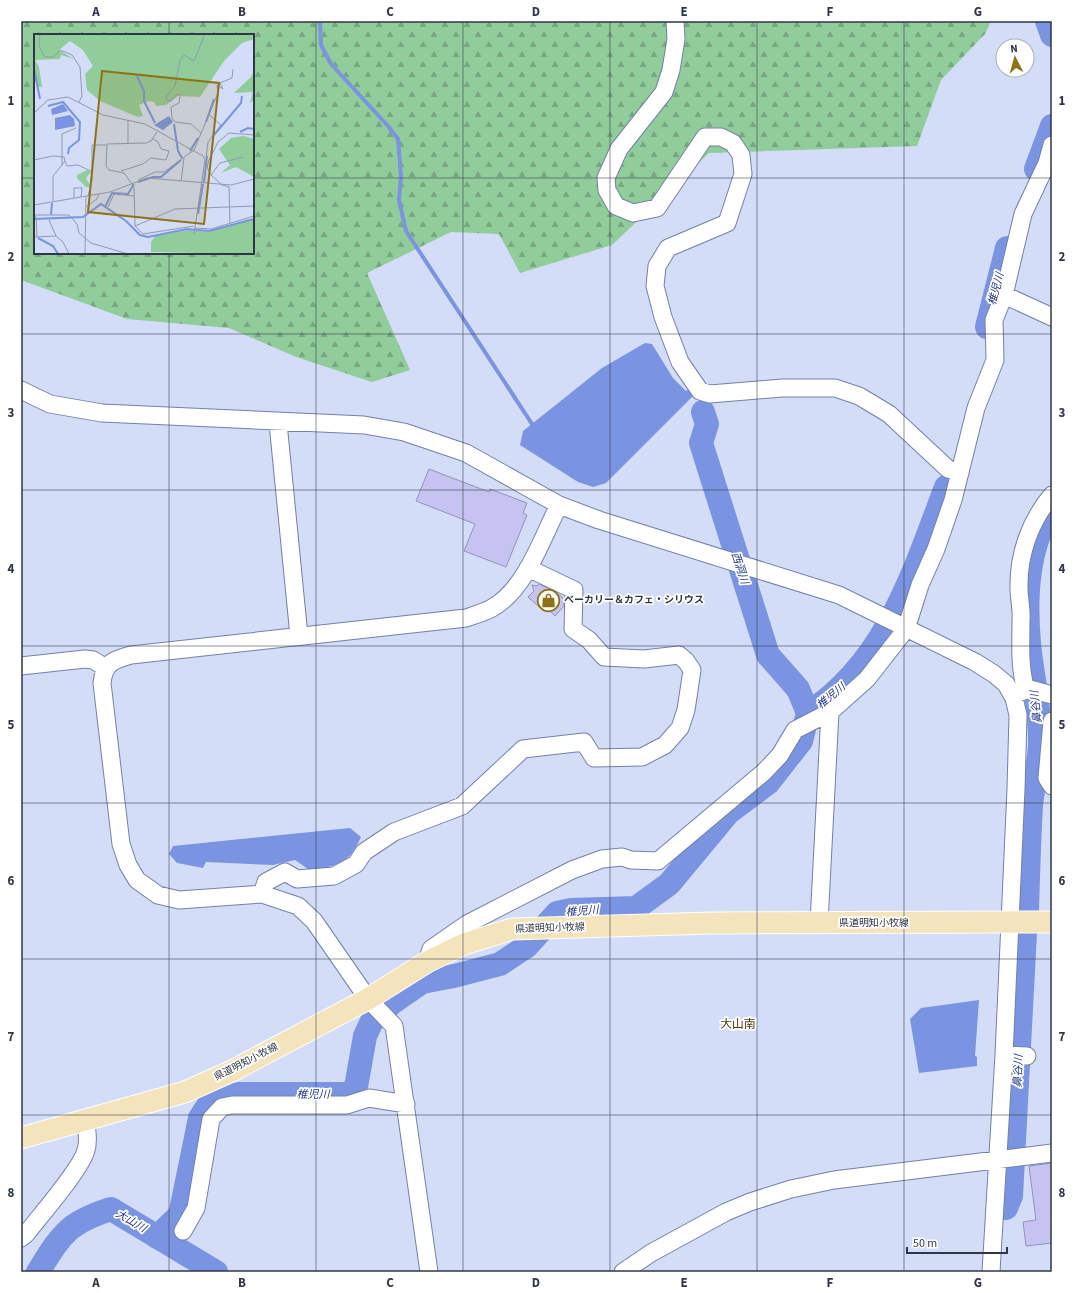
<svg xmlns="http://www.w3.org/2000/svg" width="1073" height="1293" font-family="'Source Sans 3','Noto Sans JP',sans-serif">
<defs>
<pattern id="forest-firs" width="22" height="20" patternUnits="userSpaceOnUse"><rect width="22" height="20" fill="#91cc9b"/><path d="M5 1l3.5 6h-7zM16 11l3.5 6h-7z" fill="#77a680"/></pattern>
</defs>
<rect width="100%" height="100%" fill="#d3ddf8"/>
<path fill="url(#forest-firs)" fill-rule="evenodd" d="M21,21h970l-6,13 -44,46 -24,66 -208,7 -97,92 -92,28 -21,-39 -48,-2 -84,41 43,97 -38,12 -76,-25 -67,-29 -102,-9 -106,-39zM35,35h218v218h-218z"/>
<path fill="#7a94e1" d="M645,343l7,1 21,34 13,13 4,-3 5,6 -89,89 -13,4 -15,-5 -58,-37 3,-14 79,-63z
M350,828l11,9c-13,28 -22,27 -50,34l-16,-11 -22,5 -67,-3 -3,6 -26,-5 -8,-9 4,-8z
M979,1000l-4,56 2,1v9l-58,7 -9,-54 11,-11z"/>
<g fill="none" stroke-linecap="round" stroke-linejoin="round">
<path stroke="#7a94e1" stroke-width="4" d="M320,21l1,24 10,19 57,62 10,13 3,37 -2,24 7,31 126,193 4,1"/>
<path stroke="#7a94e1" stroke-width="24" d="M1047,21l5,14
M1036,169l16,-43
M987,327l20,-79
M703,412l4,12 -6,19 67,212 30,34 10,24
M1027,910c1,-35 2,-70 4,-105 2,-20 8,-40 9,-60 1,-34 -8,-69 -11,-102 -4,-46 -2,-95 23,-135
M1006,1208l5,-12 14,-263
M157,1237l21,-20 3,-6 19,-93 9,-14 9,-6 21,-4h110l7,-7 9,-51 7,-15 21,-19 29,-20 32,-6 46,-12 27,-18 30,-33 14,-3 65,-2 33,-24 59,-71 40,-30 33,-42 7,-28c79,-51 106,-142 138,-226
M38,1272c24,-38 29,-49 73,-63l105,63"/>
</g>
<path fill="#c6c3f0" stroke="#9491bb" d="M429,469l60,23 1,-3 37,14 -4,10 4,2 -21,52 -42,-16 11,-27 -59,-23z
M539,584l17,8 8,7v7l-9,10 -6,-6 -5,1 -16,-14 6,-6 -2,-6 5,1z
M1052,1163v80l-26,3 -3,-24 13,-2 -7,-54z"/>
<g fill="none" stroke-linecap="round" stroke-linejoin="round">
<defs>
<path id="minor" d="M675,21l1,18 -5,31 -7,22 -45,57 -13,29 1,12 9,16 17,7 24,-5 48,-71h16l12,6 8,12 2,19 -16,49 -59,25 -11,18 -2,20 8,31 17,45 20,29 10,3 72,-6h53l24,8 30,18 59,55 12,4
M1004,295l48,22
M21,390l29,14 52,9 262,12 40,7 62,21 93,52 40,15 240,75 136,67 19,12 12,10 8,14 4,17 -2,74 -12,266 -13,217
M278,423l21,213
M21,666l64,-7 8,1 13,8
M1026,690c-7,-23 -5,-47 -5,-70 1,-11 -2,-21 -2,-31 -1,-34 11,-68 33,-94
M1015,694l15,-5 22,6
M1052,721l-5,57 5,8
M262,894l4,-12 19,-10 12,7 37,-3 22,-12 8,-12 30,-20 68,-26 61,-57 61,-7 10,16 48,-1 23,-12 15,-17 6,-18 6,-40 -6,-9 -7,-6 -35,4 -40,-2 -15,-17 -16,-11 1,-39 -46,-22
M819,923l11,-211
M427,962l4,-13 36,-25 105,-54 30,-11 20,-2 9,3 27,1 106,-89 16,-17 15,-25 35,-18 37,-33 39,-50 14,-44 16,-36 17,-49 23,-92 19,-48 -1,-40 10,-25 19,-81 24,-51 5,-18
M1004,1055l23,1
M183,1231l13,-23 15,-89 11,-12 10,-2h115l22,-7 37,6
M21,1238l5,-4c13,-17 56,-66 60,-84 3,-9 1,-21 -1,-31
M429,1272l-35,-246 -26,-27 -54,-78 -16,-15 -36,-12 -83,6 -21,-5 -21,-15 -9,-15 -7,-21 -19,-161c2,-20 11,-23 29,-28l335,-37c9,-3 19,-6 26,-10 34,-19 50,-70 67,-103
M623,1272l28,-19 75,-41 24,-10 41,-13 43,-9 218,-27"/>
<path id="major" d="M21,1138l164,-46 47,-21 136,-72 59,-37 37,-18 48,-15 200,-6 340,-1"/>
</defs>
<use href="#minor" stroke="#7381a9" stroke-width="19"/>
<use href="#major" stroke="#fff" stroke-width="23"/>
<use href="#minor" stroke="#fff" stroke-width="17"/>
<use href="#major" stroke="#f4e4bb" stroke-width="21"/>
</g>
<path fill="none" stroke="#2f3647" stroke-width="1" stroke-opacity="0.55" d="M169,21v14M316,21v1251M463,21v1251M610,21v1251M757,21v1251M904,21v1251M21,178h14M253,178h799M169,253v1019M21,334h1031M21,490h1031M21,646h1031M21,803h1031M21,959h1031M21,1115h1031"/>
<defs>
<symbol id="shop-ring" viewBox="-11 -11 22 22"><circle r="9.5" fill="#fff" stroke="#8f7216" stroke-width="1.5"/><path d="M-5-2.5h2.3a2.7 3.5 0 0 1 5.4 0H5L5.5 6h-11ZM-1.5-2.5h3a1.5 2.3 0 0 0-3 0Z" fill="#8f7216"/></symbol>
</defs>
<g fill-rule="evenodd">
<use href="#shop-ring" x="536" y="588" width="25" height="25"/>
</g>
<g text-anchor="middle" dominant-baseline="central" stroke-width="3.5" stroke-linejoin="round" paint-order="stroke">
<g font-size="10" font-weight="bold" fill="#2f3647" stroke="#fff" text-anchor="start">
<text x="564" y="600">ベーカリー＆カフェ・シリウス</text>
</g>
<g font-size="10" fill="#2f3647" stroke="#fff">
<text x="874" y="923">県道明知小牧線</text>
<text transform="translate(550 928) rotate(-2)">県道明知小牧線</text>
<text transform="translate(246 1062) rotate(-27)">県道明知小牧線</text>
</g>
<g font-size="11" font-style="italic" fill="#23368e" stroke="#fff">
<text transform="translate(996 289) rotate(-75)">椎児川</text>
<text transform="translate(740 568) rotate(72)">西洞川</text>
<text transform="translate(831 696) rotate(-40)">椎児川</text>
<text transform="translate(1036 707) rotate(-96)">鼻谷川</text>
<text transform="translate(582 911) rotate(-4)">椎児川</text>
<text transform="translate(1018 1071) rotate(-87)">鼻谷川</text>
<text x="313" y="1094">椎児川</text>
<text transform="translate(131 1221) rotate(31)">大山川</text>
</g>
<g font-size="12" fill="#493b12" stroke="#fff">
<text x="738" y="1024">大山南</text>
</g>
</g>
<g transform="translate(34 34)">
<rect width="220" height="220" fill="#d3ddf8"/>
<path d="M214,185l6,1v34l-103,-2v-10l4,-6 33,-6 21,2z" fill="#91cc9b"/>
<path d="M0,0h220v5l-12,4 -18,18 -24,36 -22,-1 -12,9 -10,1 -2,-4 -5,-1 -10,4 4,11 -5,1 -38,-16 -13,-11 -2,-16 8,-8 -10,-16 -13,-9 -11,9 15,9 -13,-4 -1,4 -25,1 4,7 3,20h-4l-2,-6 -2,1zM220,37v29l-4,3 3,-11 -19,1 17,-16zM210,102l10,3v38l-18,-10 -15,6 9,-8 -11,-16 12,-11zM53,136l4,2 -5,6 5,9h-5l-9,-9v-3z" fill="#91cc9b"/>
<path d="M29,70l5,7 -16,4 -1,-6zM36,81l4,4 1,7 -20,4v-12zM135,82l4,6 -10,8 -9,-5z" fill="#7a94e1"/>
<path fill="none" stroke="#7a94e1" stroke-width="2" d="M0,35l6,30M103,42l7,15v10l11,22M14,72l15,-4 17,20 -1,18 -10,8 -1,6M172,88l8,-23M140,90l4,27 4,7M206,98l8,-4 6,1M180,101l27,-32 1,-7M156,117l8,-13M104,148l15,-5h8l20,-17M170,148l3,-26M71,173l7,-14 16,1 6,-10M164,180l5,-30M17,181l1,-12M0,185l49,-2 18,-13 25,17 14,14 8,2 39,-8 22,2 45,-12M4,204l15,8 5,8"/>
<path fill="none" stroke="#919ab1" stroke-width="1" d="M6,0l-1,12 6,11h8l7,-7 12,5 8,12 2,29 -3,6M0,79l14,-13 20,-3 35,18 42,9 58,32 2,4 -11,74M123,98l-6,9 -5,2 -39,1 -1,22 3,4 15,3 10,14 1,39 8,8 51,-8M167,99l-10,-9 -16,-2 -3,-4 -1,-11 8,-4 1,-8 -3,-1 -6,7 -4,-1 -1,-3 9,-11 5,-26 4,-5 10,6 11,-27M94,109v-23M172,124l2,-16 13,-17 -13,-11M0,126l19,-4 11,1 1,4M28,131l3,-4 2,5 11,-1 13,6M87,137l22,-7 8,-6 15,2 3,-9 -8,-2 -3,-7 -5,-3M177,141l9,-12 23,-6M104,146l17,-8h9l30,-22 24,-57 -1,-8 6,4 -3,-6 12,-5 1,-9M147,147l3,-23M54,162l4,-16v-35h14M40,164v-10h8l-1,9M19,167v-25l9,-11v-31l14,-6M0,171l76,-13 37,-14 84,7 23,-6M52,173l11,-8 2,-5M74,173l6,-13 20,2M0,181h35l8,9 2,9 12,10 37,11M2,182l1,21M15,186l7,16M196,190l-1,-37 -7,-2 -11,-10 -4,-8 2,-7 9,-18 11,-9 25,2M101,192l40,-17 79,-3M161,194l16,1 43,-13M0,203l22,-1 7,6 6,12M51,220l1,-58"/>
<path fill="#8f7216" fill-opacity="0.15" stroke="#8f7216" stroke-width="2" d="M68,37l117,12 -15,141 -116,-12z"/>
<rect width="220" height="220" fill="none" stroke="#2f3647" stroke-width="2"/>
</g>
<rect width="1073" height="1293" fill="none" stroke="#ffffff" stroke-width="44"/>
<g transform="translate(1015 58) rotate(354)"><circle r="19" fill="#ffffff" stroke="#acafb5"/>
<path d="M0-3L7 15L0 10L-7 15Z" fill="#8f7216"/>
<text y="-6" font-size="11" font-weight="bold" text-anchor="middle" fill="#2f3647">N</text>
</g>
<path d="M907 1247v6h100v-6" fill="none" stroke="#2f3647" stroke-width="2"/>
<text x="913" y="1247" font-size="12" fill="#2f3647" stroke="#ffffff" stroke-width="3" paint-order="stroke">50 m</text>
<rect x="22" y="22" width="1029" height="1249" fill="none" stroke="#2f3647" stroke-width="1.5"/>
<g font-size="13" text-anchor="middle" font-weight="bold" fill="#2f3647">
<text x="96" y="16">A</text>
<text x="242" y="16">B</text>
<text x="390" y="16">C</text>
<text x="536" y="16">D</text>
<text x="684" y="16">E</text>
<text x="830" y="16">F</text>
<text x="978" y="16">G</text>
<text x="11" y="105">1</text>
<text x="1062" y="105">1</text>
<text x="11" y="261">2</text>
<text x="1062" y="261">2</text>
<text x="11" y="417">3</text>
<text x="1062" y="417">3</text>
<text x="11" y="573">4</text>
<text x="1062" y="573">4</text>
<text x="11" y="729">5</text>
<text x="1062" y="729">5</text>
<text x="11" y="885">6</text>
<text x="1062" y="885">6</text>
<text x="11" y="1041">7</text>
<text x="1062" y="1041">7</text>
<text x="11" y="1197">8</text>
<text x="1062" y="1197">8</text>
<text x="96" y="1287">A</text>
<text x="242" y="1287">B</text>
<text x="390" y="1287">C</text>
<text x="536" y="1287">D</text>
<text x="684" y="1287">E</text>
<text x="830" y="1287">F</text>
<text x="978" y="1287">G</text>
</g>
</svg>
